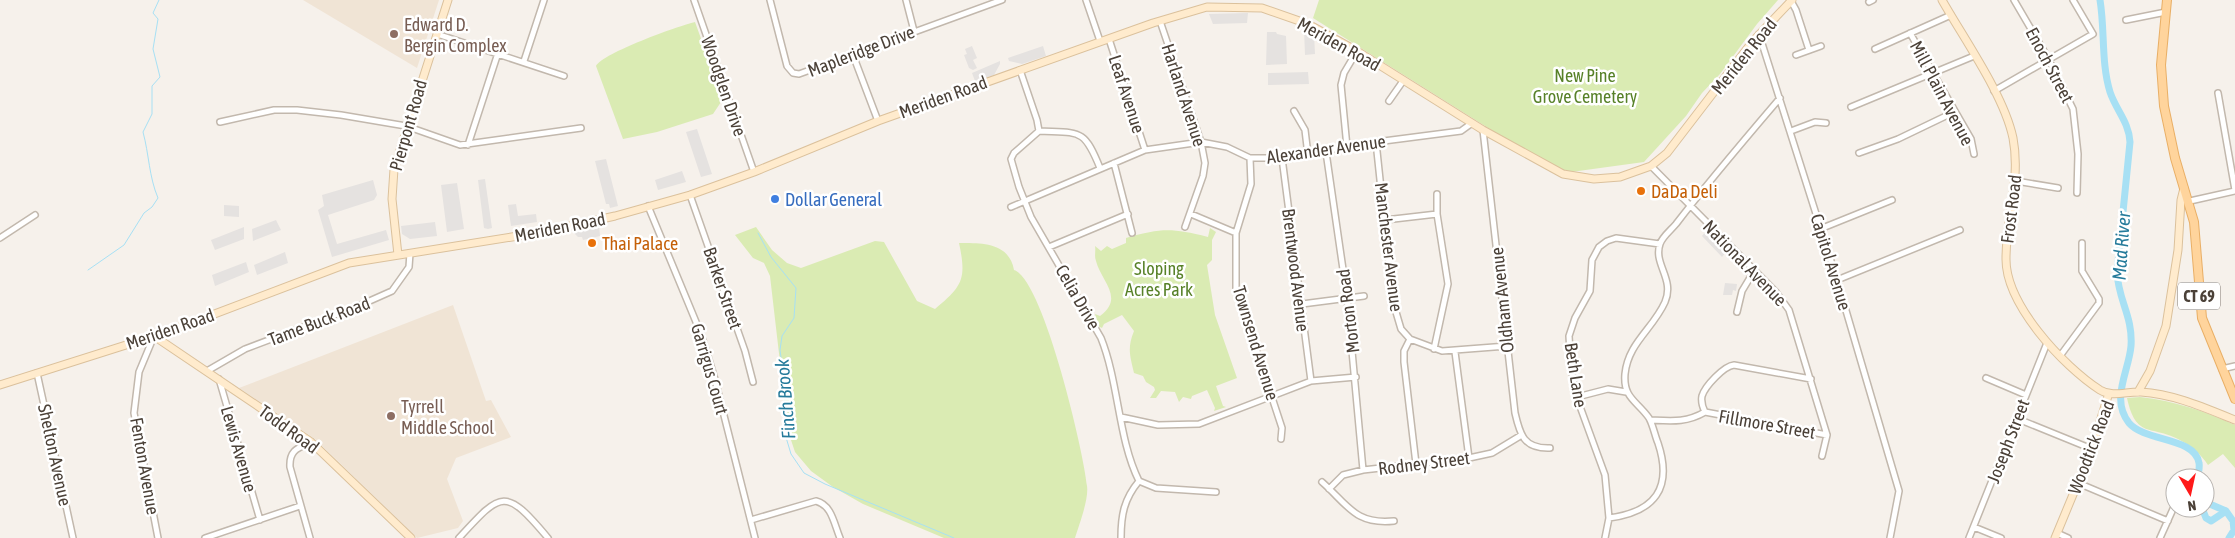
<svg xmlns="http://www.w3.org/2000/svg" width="2235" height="538" font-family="'Asap Condensed',sans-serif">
<rect width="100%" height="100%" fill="#f6f1eb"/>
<path fill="#f0e4d5" d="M303,0h136l-22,68z
M453,305l33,96 5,-1 20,37 -55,21 -9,21 16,42 -5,7 -41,10 -102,-99 -76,-51z"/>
<path fill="#daebb3" d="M1319,0h459l-21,24 -37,50 -18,19 -16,23 -42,46 -73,10 -14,-4 -64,-37 -180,-113z
M695,22l28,77 -10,15 -56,18 -34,7 -27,-73c7,-13 82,-40 99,-44z
M756,227l16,23 15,13 14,5 74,-27 9,1 33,59 18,8c27,-23 32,-29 24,-66 22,0 50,-1 55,27 29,9 70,182 73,216 2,13 -8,39 -12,52h-131l-81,-34 -30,-17 -22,-16 -16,-19 -7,-21 -18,-155 -6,-13 -11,-5 -18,-23z
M1210,228l6,4 -4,8v20l-5,5 8,50 22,63 -21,8 7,20 3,1 -12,4 1,-3 -8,-18 -15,6 -1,3 -8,-2 -4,5 -4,-10 -14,-1 -5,7h-6l5,-8 -1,-3 -8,-5 -3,-6 -9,-3c-4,-17 -7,-25 0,-42l-12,-16 -18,9 -2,4 -4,-2 -3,-12 5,2c25,-18 1,-35 -4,-55 -2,-5 0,-10 -1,-15l6,5 6,-5 5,3 14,-6v-5c36,-10 45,-10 82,-1z
M2140,397c35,4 64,14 95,28v43l-12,-14 -15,11c-7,-11 -18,-20 -30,-26 -27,-14 -42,0 -51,-41z"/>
<path fill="#e5e2e0" d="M1248,13l-1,10 -34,1 -4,-10z
M1304,29l10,4 1,21 -10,1z
M1267,32h9l1,2 9,2 1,28 -21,1z
M972,46l5,12 -4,2 4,8 -4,2 -4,-2 -5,-13 3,-1 -2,-5z
M1043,46l3,10 -24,8 -13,-3 -1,-3z
M1000,61v3l-6,11 -19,6 -3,-8z
M1308,72l1,12 -41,1v-12z
M697,129l15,45 -11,3 -15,-45z
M606,159l12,47 -8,2 -1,-4h-3l-11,-43z
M682,171l4,11 -28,8 -3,-10z
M485,179l7,49 -4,1 -4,-1 -6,-48z
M373,180l4,15 -3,5 -46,15 9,29 49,-14 3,10 -57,17 -14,-47 6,-4 -2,-11z
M457,183l7,46 -17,3 -6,-47z
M516,204l2,12 18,-2 1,8 -26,4 -3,-21z
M224,205l15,1v11l-15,-1z
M276,220l5,10 -28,11 -1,-12z
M435,222l2,14 -27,3 -8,-5 -1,-8z
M599,224l1,12 -17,4 -1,-3h-4l-5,-5 14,-4 1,2 1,-3z
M244,227v12l-29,11 -4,-10z
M1706,231l21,20 -5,6 -20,-21z
M285,252l3,11 -31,12 -3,-10z
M246,262l3,10 -34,14 -3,-11z
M1725,283l12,1 -1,7 -3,-1 -1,5h-9z"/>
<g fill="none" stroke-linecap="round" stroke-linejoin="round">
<path stroke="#a7e0f4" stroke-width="1" d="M758,233l13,24 25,31 -2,30 -12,18 -2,14 5,37v47l6,20 13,19 21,11 129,54
M88,270l36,-25 20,-32 8,-6 6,-9c-9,-21 -9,-44 -15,-66l9,-18v-28l8,-9 -7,-28 5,-30 -5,-6 6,-13"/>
<path stroke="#a7e0f4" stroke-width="7" d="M2100,0c5,30 1,63 10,92 6,18 19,30 20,50l-13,130c1,28 16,44 14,74 -2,25 -21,53 -2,77 16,19 66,14 70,40 1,5 -1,10 -1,15
M2205,502l21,9
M2202,508l4,10 5,3 15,-10 7,10 1,9 -5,8"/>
<defs>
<path id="street" d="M694,0l60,172
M770,0l17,66 6,7 6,1 203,-74
M906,0l8,31
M1086,0l14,41
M2014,0l34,58 25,51 5,45 -1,39
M1791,1l5,9 13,40
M1869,2l4,-2
M2126,20l40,-8
M1160,21l41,121 4,21 -2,13 -18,51
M1910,33l61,106 3,15
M437,34l127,42
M1759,34l78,246 62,211 -9,47
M1109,39l36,111
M1875,49l76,-34
M853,55l25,66
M1796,55l25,-9
M524,61l20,-61
M1020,70l17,50 2,11
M1994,91l99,-57 -20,-34
M2218,93l17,97
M1389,101l14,-20
M1851,107l123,-51
M1294,111l11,19 3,25
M220,122l54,-12h23l44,5 65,11 54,19 121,-17
M1483,130l32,283c5,22 9,36 35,35
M1791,131l24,-9 11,1
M1376,142l17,160 8,27 9,10 32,12 65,-5
M468,145l30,-92
M1347,147l-6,-62 3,-12 13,-22
M1326,152l21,145 16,173
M1859,153l39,-14 52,-25 3,-3
M1250,158l1,26 -15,49v55l46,140 -1,11
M1282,158l29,223
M1114,163l18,70
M1651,166l125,126 13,18 38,125 -5,21
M1100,168c-16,-40 -20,-35 -61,-37l-25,22 -3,6 8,28 12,30 70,121c18,45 17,101 38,143l17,7 60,4
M2016,181l42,7
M690,195l55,156 8,31
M2190,201l45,-10
M648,206l53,128 13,42 41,162
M1011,207l134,-57 56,-8 26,5 23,11h32l94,-16 85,-11 11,-8
M1191,214l45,19
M1385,220l52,-6
M1820,229l72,-29
M0,238l35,-23
M1049,247l79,-33
M1837,280l123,-50
M1302,304l62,-8
M1737,312l5,-21 12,-20
M154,336l-15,36 -5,41 24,125
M1410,339l-6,12v11l12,102
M1434,349l14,-65 -11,-70v-20
M1455,352l14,106
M2060,356l39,-53v-4l-17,-28v-28
M2222,369l13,-3
M207,371l38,-22 111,-42 36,-16 17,-24 1,-14
M37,373l36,165
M1986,378l40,17
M219,379l41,141
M1577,397l31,-8 18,3
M1705,412c-2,-4 -4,-11 -3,-16 3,-10 22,-30 32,-31l77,14
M1121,417l37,8 41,-1 112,-43 45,-4
M2018,419l74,30
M1650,420c21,1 36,3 55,-8l122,23
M1322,482c26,23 33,43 72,39
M2078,483l90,38
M1329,489l14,-14 20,-5 106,-12 23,-5 28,-17
M1609,518c46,-6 64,-30 49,-75 -3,-7 -5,-18 -9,-25 -12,-17 -26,-20 -24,-44 3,-31 28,-45 40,-72 10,-23 -12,-38 -5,-58 2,-7 11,-14 16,-20 33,-43 69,-85 104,-126
M751,520l65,-19c16,4 18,23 24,37
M1974,527l27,11
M2057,533l11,5
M205,538l95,-32
M310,538l-20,-71c-1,-17 8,-19 21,-25
M459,538c43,-47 46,-51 89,0
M1121,538c0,-23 3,-39 18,-57
M1605,538l4,-20 -4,-43 -27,-74 -7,-32 -2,-33 6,-18 15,-27 2,-31 7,-13 8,-6 9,-3 44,6
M1969,538l78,-195
M2160,538l13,-29"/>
<path id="secondary" d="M1942,0c22,39 62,95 71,138 8,42 -7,79 -7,120 -1,46 57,108 94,132 13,8 27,1 41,2 33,2 64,16 94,28
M398,255l-6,-56 2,-30 54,-169
M154,336l157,106 100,96
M0,385l167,-53 182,-69 194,-31 72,-16 75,-21 64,-23 124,-51 275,-98 54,-16 55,1 46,16 49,27 126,79 80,44 31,5 26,-2 31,-11 16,-13 86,-112 39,-41
M2138,392l12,-21 16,-45 12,-76 3,-50 3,-12
M2055,538l34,-82 20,-63"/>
<path id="primary" d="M2167,0l-6,65 3,41 11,52 19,64 8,96 33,81"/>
</defs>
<use href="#street" stroke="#c2b8ad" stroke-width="8"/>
<use href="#secondary" stroke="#dbc19c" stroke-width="9"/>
<use href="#primary" stroke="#e9af66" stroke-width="10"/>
<use href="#street" stroke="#fff" stroke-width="5"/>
<use href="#secondary" stroke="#ffebcd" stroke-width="7"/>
<use href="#primary" stroke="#ffd49c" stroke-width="8"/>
</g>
<g fill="#8d6e63" stroke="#fff" stroke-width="2">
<circle cx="394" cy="34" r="5"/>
<circle cx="391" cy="416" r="5"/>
</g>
<g fill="#e8710a" stroke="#fff" stroke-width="2">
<circle cx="1641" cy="191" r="5"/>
<circle cx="592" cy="243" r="5"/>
</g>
<circle fill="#3f7fe0" stroke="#fff" stroke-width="2" cx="775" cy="199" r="5"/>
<g text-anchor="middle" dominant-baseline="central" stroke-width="5" stroke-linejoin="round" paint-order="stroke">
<rect fill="#fff" stroke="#817a74" stroke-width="1" x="2178" y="282.5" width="42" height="27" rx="4"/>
<g font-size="16" font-weight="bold" fill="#4b4138">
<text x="2199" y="296">CT 69</text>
</g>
<g font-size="18" fill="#785e54" stroke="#fff" text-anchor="start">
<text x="404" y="24">Edward D.<tspan x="404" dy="21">Bergin Complex</tspan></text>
<text x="401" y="406">Tyrrell<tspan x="401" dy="21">Middle School</tspan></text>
</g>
<g font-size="18" fill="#4b4138" stroke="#fff">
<text transform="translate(1339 44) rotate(29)">Meriden Road</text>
<text transform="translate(861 51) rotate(-21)">Mapleridge Drive</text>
<text transform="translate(1744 56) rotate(-51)">Meriden Road</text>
<text transform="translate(2050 65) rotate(62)">Enoch Street</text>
<text transform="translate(724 86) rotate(71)">Woodglen Drive</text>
<text transform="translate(1942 93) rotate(62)">Mill Plain Avenue</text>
<text transform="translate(1127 94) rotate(72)">Leaf Avenue</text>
<text transform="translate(1184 95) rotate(72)">Harland Avenue</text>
<text transform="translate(943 97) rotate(-20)">Meriden Road</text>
<text transform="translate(408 125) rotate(-74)">Pierpont Road</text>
<text transform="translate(1326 149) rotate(-8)">Alexander Avenue</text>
<text transform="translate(2011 209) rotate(-83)">Frost Road</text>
<text transform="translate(560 227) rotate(-11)">Meriden Road</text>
<text transform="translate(1389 247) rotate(83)">Manchester Avenue</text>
<text transform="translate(1831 262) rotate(73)">Capitol Avenue</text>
<text transform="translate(1745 263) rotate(46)">National Avenue</text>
<text transform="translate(1296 270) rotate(83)">Brentwood Avenue</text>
<text transform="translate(723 288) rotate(71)">Barker Street</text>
<text transform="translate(1078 297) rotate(60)">Celia Drive</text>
<text transform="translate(1502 300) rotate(-96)">Oldham Avenue</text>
<text transform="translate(1348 311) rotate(-97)">Morton Road</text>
<text transform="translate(319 321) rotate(-21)">Tame Buck Road</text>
<text transform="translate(170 329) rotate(-19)">Meriden Road</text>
<text transform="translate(1256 343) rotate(73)">Townsend Avenue</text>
<text transform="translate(710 369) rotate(74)">Garrigus Court</text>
<text transform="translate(1576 375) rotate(81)">Beth Lane</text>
<text transform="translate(1767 424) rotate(10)">Fillmore Street</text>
<text transform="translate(289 429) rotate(36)">Todd Road</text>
<text transform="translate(2008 441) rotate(-69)">Joseph Street</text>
<text transform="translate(2091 447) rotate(-69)">Woodtick Road</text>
<text transform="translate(239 449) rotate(74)">Lewis Avenue</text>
<text transform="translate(55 455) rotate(78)">Shelton Avenue</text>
<text transform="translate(1424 463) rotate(-7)">Rodney Street</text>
<text transform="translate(145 466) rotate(80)">Fenton Avenue</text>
</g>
<g font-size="18" fill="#578128" stroke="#fff">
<text x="1585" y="75">New Pine<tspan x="1585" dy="21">Grove Cemetery</tspan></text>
<text x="1159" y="268">Sloping<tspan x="1159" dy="21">Acres Park</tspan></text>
</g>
<g font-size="18" fill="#c56008" stroke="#fff" text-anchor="start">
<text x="1651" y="191">DaDa Deli</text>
<text x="602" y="243">Thai Palace</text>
</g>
<g font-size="18" fill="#366cbe" stroke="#fff" text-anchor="start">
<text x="785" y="199">Dollar General</text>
</g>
<g font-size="19" font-style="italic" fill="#267b9b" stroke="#fff">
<text transform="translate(2121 246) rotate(-86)">Mad River</text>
<text transform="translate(785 399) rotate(-95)">Finch Brook</text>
</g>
</g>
<g transform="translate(2190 493) rotate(171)"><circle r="24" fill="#ffffff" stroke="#b7b3af"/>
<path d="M0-4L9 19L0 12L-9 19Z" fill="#ff1a1a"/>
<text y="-8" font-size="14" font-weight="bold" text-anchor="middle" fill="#4b4138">N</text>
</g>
</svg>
